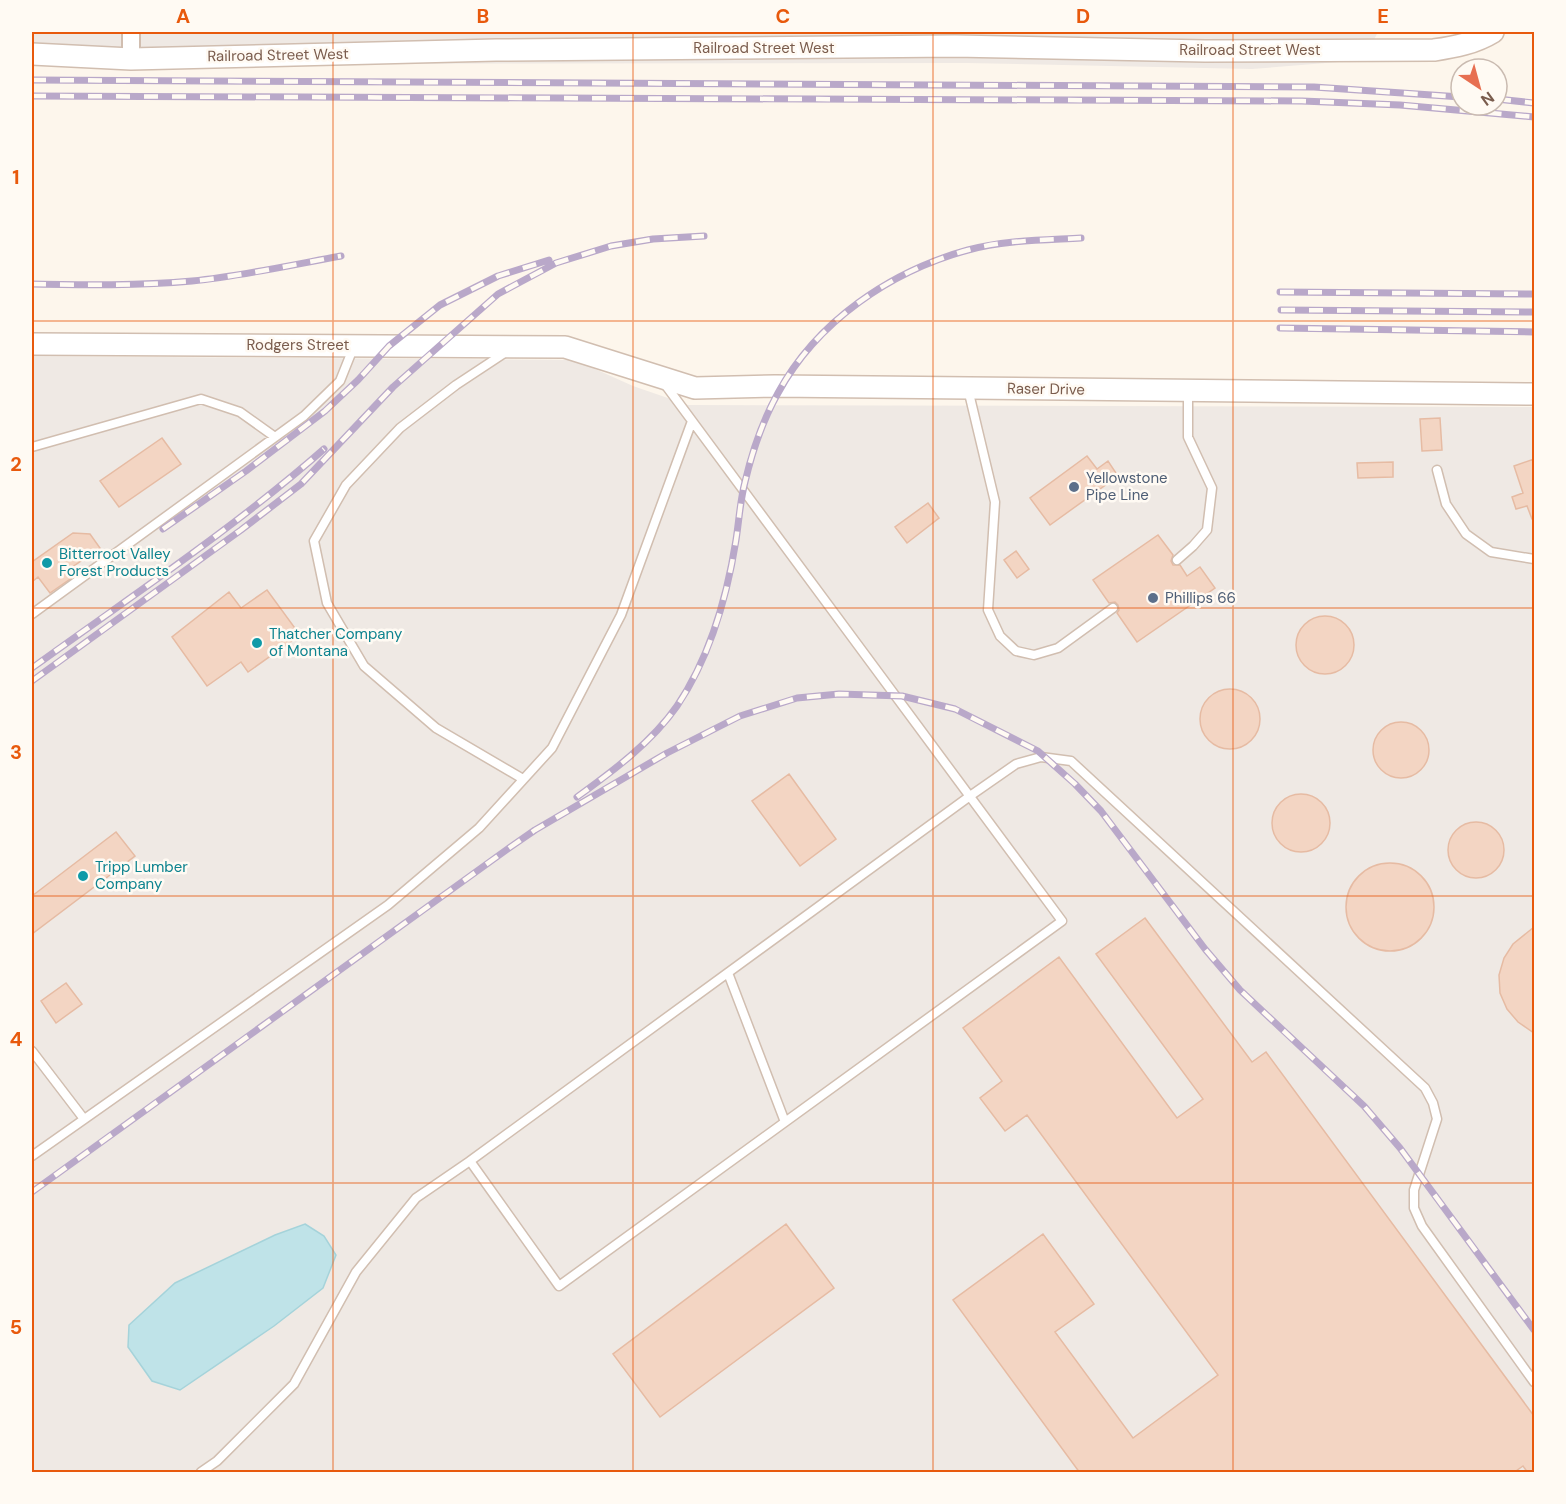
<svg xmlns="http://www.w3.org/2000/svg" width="1566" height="1504" font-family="'DM Sans',sans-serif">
<rect width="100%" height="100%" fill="#fdf6ec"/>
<path fill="#efe9e4" d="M32,32h1346l-15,28 -111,9 -285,-6 -747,1 -188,-3z
M32,356l543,4 58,26 55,19 846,2v1065h-1502z"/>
<path fill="#bfe3e8" stroke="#a5d3da" stroke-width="1.5" d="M305,1224l19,12 12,19 -13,33 -49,38 -94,64 -28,-9 -24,-34 1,-22 46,-42 100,-48z"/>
<path fill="#f3d5c3" stroke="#e6bba3" stroke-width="1.5" d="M1440,418l2,32 -20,1 -2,-32z
M162,438l19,26 -62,43 -19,-26z
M1087,456l10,13 11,-8 10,15 -68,49 -20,-27z
M1534,459v60h-2l-5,-13 -11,3 -4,-12 11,-4 -9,-27z
M1393,462v15l-35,1 -1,-15z
M928,503l11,15 -32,25 -12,-16z
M73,533l17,1 10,14 -32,22 5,7 -23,16 -12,-16 -6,5v-20z
M1158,535l15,20 -2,6 2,4h7l7,11 13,-9 15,21 -78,54 -20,-29 2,-3 -1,-5 -3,-3 -6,1 -16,-23z
M1016,551l13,18 -12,9 -13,-18z
M267,590l33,45 -52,37 -7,-10 -34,24 -35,-49 57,-45 12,16z
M1296 645a29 29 0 1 1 58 0a29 29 0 1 1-58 0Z
M1200 719a30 30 0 1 1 60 0a30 30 0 1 1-60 0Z
M1373 750a28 28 0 1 1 56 0a28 28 0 1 1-56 0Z
M789,774l47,65 -36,27 -48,-65z
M1272 823a29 29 0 1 1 58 0a29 29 0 1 1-58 0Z
M1448 850a28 28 0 1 1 56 0a28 28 0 1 1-56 0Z
M116,832l19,24 -103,78v-38z
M1346 907a44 44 0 1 1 88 0a44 44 0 1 1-88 0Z
M1145,918l107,144 14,-10 268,364v57h-6l-5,-7 -10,7h-433l-127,-173 90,-66 51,70 -39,28 78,106 85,-63 -191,-260 -22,16 -25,-33 22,-17 -39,-53 96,-71 118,161 26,-19 -107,-145z
M1534,927v106l-16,-11 -11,-13 -7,-16 -1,-18 5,-17 9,-14z
M66,983l16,21 -26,19 -15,-22z
M786,1224l48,64 -174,129 -47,-63z"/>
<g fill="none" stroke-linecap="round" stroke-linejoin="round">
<defs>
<path id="service" d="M506,352l-50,33 -56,43 -54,57 -32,56 13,62 37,63 72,62 87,51
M664,383c133,179 265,359 398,538l-503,365 -89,-125 500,-365 46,-32 25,-7 30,4 354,327 8,15 4,16 -23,71v18l8,18 112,156
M968,389l27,113 -7,108 12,26 16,15 18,4 24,-7 55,-40
M32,447l169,-48 39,13 35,25
M1437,470l9,34 20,30 25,18 43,7
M1177,560l16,-14 14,-16 5,-42 -24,-51v-46
M32,614l272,-198 36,-35 14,-35
M728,973l57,149
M32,1051l52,68
M32,1156l356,-251 91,-77 73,-80 69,-133 71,-194
M201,1472l16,-11 77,-77 62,-112 60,-74 54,-37"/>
<path id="minor" d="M131,59v-27"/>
<path id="tertiary" d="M32,54l99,5 365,-9 459,-4 250,5 229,-1c21,-3 41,-7 59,-18
M32,344l533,3 130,41 80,-2 759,8"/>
</defs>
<use href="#service" stroke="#d1beb0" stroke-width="11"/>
<use href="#minor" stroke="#d1beb0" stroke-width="20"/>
<use href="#tertiary" stroke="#d1beb0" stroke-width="24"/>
<use href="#service" stroke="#fff" stroke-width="8"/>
<use href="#minor" stroke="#fff" stroke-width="16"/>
<use href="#tertiary" stroke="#fff" stroke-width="21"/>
<defs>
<path id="rail" d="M32,80l1282,7 147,10
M32,96l1270,5 98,4 134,12
M1497,99l37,4
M32,284c53,1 106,2 160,-3 50,-5 99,-16 149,-25
M1280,292l254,2
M1281,310l253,2
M1280,328l254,4
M163,529l83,-58 79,-60 33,-31 31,-34 51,-41 58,-29 51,-16
M32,668c98,-71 201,-139 292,-219
M32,681l209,-151 60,-46 92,-97 105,-93 58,-31 55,-17 42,-7 51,-3
M577,797c36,-26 75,-55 100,-91 33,-49 50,-109 59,-166 3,-19 4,-39 9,-58 7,-30 18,-62 33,-89 39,-72 113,-122 190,-143 35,-10 77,-10 113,-12
M32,1192l477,-344 26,-18 132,-77 73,-37 57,-18 42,-4 63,2 53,13 83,42 37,33 26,27 104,138 35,41 124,116 36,42 134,182"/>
</defs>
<use href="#rail" stroke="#b9a8c9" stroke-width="7"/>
<use href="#rail" stroke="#fffaf3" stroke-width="4.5" stroke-dasharray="14" stroke-linecap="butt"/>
</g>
<path fill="none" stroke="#e8590c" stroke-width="1.5" stroke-opacity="0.55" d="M333,32v1440M633,32v1440M933,32v1440M1233,32v1440M32,321h1502M32,608h1502M32,896h1502M32,1183h1502"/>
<g fill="#5c6f8a" stroke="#fffaf3" stroke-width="2">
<circle cx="1074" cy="487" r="6"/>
<circle cx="1153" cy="598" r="6"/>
</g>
<g fill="#0f9aa8" stroke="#fffaf3" stroke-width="2">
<circle cx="47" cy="563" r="6"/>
<circle cx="257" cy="643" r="6"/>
<circle cx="83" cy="876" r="6"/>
</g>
<g text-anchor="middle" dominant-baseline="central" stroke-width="5" stroke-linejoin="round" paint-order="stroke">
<g font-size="15" fill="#7a5c4d" stroke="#fffaf3">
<text x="764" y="48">Railroad Street West</text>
<text x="1250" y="50">Railroad Street West</text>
<text transform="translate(278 55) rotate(-1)">Railroad Street West</text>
<text x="298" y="345">Rodgers Street</text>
<text transform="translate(1046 389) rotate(1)">Raser Drive</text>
</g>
<g font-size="15" fill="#4e5e75" stroke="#fffaf3" text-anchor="start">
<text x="1086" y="478">Yellowstone<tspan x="1086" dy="17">Pipe Line</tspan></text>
<text x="1165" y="598">Phillips 66</text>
</g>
<g font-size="15" fill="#0d838f" stroke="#fffaf3" text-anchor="start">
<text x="59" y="554">Bitterroot Valley<tspan x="59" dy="17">Forest Products</tspan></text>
<text x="269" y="634">Thatcher Company<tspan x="269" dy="17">of Montana</tspan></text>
<text x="95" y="867">Tripp Lumber<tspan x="95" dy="17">Company</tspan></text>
</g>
</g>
<rect width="1566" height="1504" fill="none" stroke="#fffaf3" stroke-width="66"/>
<g transform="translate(1479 87) rotate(144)"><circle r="28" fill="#fffaf3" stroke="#cabbb1" stroke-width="1.5"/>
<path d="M0-4.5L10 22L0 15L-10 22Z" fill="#e76f51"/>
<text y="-9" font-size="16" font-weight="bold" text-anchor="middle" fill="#7a5c4d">N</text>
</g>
<rect x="33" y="33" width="1500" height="1438" fill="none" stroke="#e8590c" stroke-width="2"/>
<g font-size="20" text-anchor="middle" font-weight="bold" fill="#e8590c">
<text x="183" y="23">A</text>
<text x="483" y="23">B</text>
<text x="783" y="23">C</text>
<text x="1083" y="23">D</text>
<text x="1383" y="23">E</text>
<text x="16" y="184">1</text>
<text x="16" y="471">2</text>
<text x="16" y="759">3</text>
<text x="16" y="1046">4</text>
<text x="16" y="1334">5</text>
</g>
</svg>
